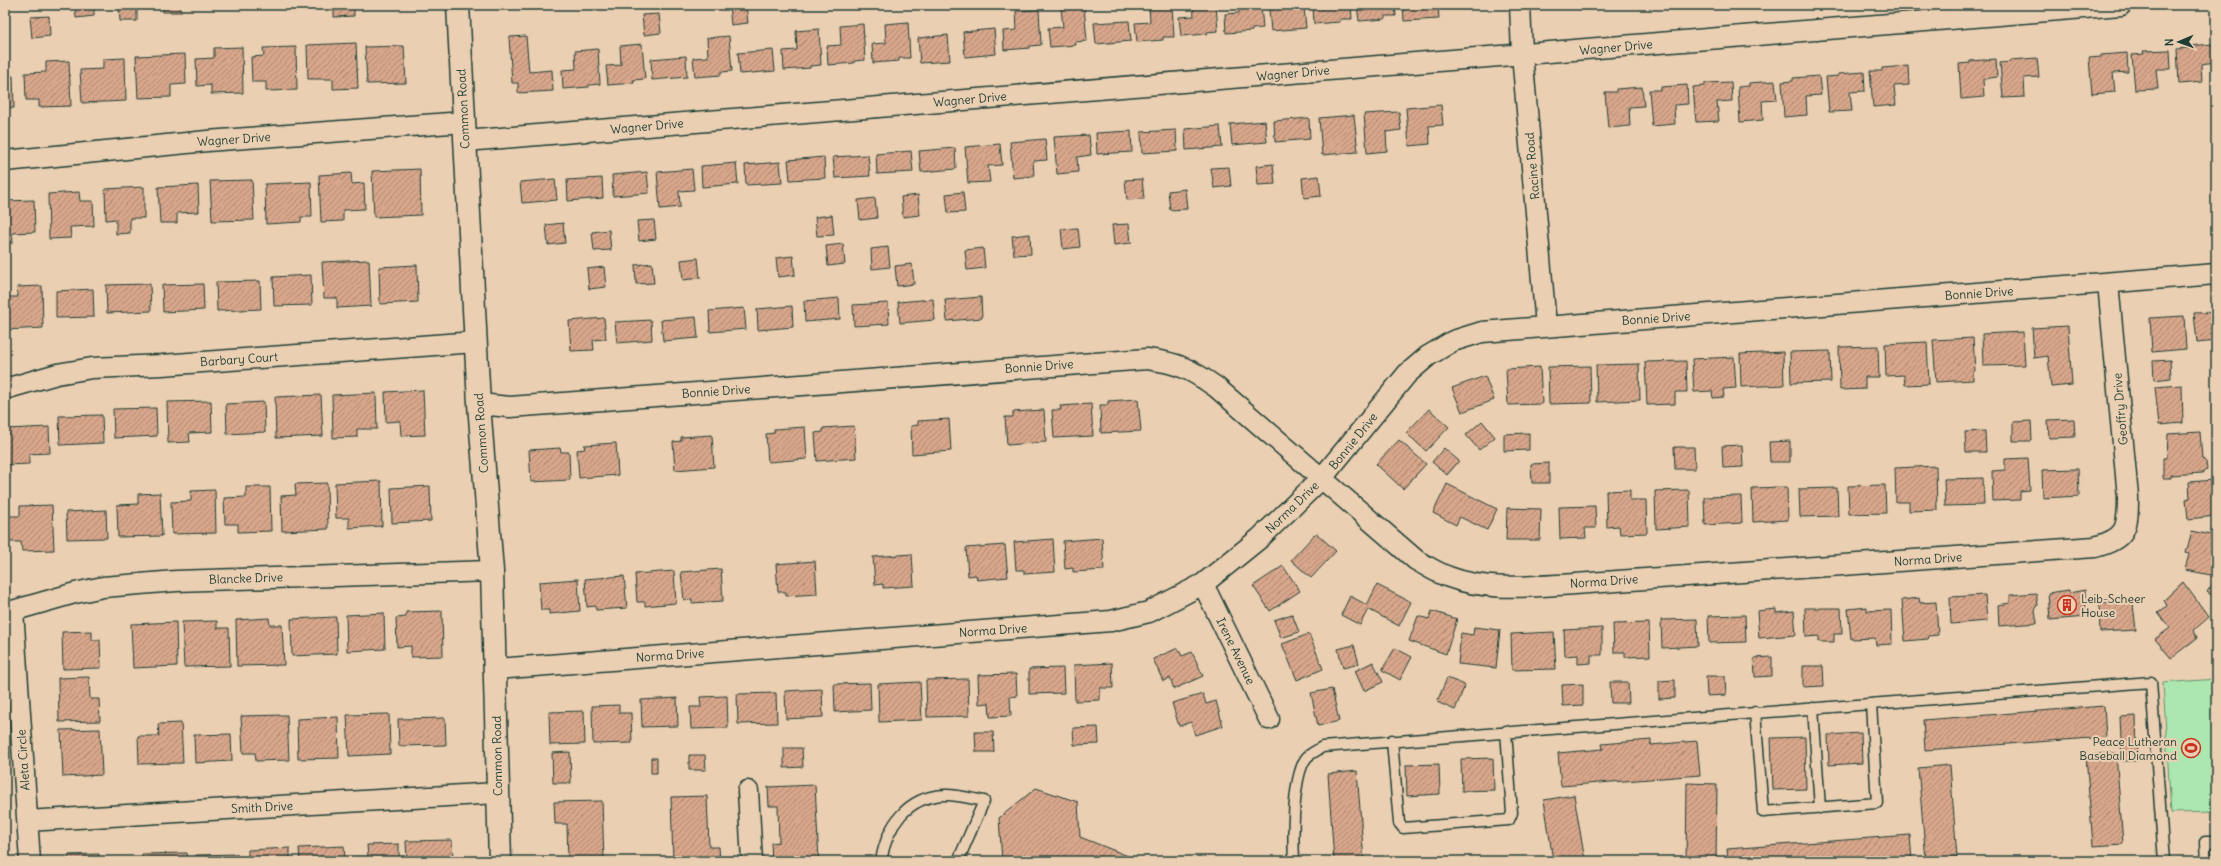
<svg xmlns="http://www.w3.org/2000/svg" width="2221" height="866" font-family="Delius,sans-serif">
<defs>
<pattern id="building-hatch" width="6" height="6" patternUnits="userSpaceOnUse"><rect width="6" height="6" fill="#d8a68b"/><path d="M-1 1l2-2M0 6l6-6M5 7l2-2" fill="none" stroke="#af8872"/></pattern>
</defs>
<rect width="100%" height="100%" fill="#ebcfb2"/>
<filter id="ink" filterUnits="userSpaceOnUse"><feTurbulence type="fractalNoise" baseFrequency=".025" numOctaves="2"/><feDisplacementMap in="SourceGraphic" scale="8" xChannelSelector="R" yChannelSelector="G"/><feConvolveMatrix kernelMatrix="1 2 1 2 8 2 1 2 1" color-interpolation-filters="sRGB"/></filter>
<g filter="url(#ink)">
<path fill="#abe7ae" stroke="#659271" d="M2216,679v133l-45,1 -8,-130z"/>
<path fill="url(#building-hatch)" stroke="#1f3d34" d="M75,5h19v11l-18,2z
M119,5h18v16h-17z
M163,5h17l1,7h-18z
M252,5h19v1h-19z
M294,5h18v5l-17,1z
M334,5h20v11l-20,1z
M729,5h17l2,18 -17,2z
M1149,5h23l2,32h-11v3l-26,2 -2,-19 15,-1z
M1193,5h23l2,26 -11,1v2l-26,2 -2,-19 15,-1z
M1239,5h22l2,23 -11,1v2l-26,2 -1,-19 14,-1z
M1313,5h38l1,14h-12v3l-26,2z
M1357,5h38l1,11h-11v3l-26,2z
M1403,5h35l1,14 -35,2z
M1084,6l3,35 -12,1 1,3 -26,2 -2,-19 15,-1 -2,-19z
M1304,7l2,21 -35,3 -2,-21z
M1039,10l2,35 -11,1v2l-26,2 -1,-19 14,-1 -1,-19z
M659,14l2,19 -17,2 -2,-20z
M49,16l1,20 -18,2 -2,-21z
M1129,21l2,20 -35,3 -2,-21z
M908,22l2,36h-11v3l-26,2 -1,-19 14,-1 -1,-19z
M863,24l2,36 -11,1v2l-26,2 -1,-19 14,-1 -1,-19z
M819,29l2,36 -11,1v2l-26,2 -1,-19 14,-1 -1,-19z
M994,29l2,25 -31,3 -2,-25z
M948,35l2,26 -30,2 -2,-25z
M526,36l3,36 23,-2 1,21 -35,2v-10h-6l-3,-46z
M729,36l3,35 -11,1v3l-26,2 -2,-19 15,-1 -1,-19z
M356,43l2,45 -25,1v-10h-25l-1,-34z
M642,44l3,35 -12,1 1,3 -26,2 -2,-19 15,-1 -1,-19z
M2214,44l1,18 -14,2 1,18 -23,2 -2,-35 11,-1v-2z
M404,46l2,37 -39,1 -2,-37z
M242,47l1,46 -32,1v-9l-14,1 -1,-27 18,-1v-10z
M296,47l1,43 -31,1v-9h-14l-1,-25 13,-1 -1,-8z
M598,49l2,35 -11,1v2l-26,2 -1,-19 14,-1 -1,-18z
M773,50l2,21 -35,3 -2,-21z
M2170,50l1,19h-15l2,20 -23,1 -3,-35 12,-1 -1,-3z
M2127,53l1,19 -15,1 2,19 -23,2 -3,-36 12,-1v-2z
M185,54l1,30 -15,1v12l-33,1 -2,-42z
M686,56l1,21 -35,3 -1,-21z
M125,58l1,43 -44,2 -2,-33 23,-1v-10z
M2037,58l2,19 -15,1 1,19 -22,1 -3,-35 11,-1v-2z
M1996,59l1,18 -14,2 1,18 -23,2 -2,-35 11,-1v-2z
M69,61l2,45 -32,1v-7h-13l-1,-27 21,-1v-10z
M1908,66l1,19 -15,1 2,19 -23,2 -3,-36h12v-3z
M1864,72l1,19 -15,1 2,19 -23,1 -3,-35 12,-1v-2z
M13,76l1,32h-9v-31z
M1819,76l2,19 -15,1 1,19 -23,2 -2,-35 11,-1v-3z
M1775,81l2,19 -15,1 1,19 -23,2 -2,-35 11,-1v-3z
M1731,82l1,19 -15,1 2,19 -23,1 -3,-35 12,-1v-3z
M1687,85l1,19 -14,1 1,19 -23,2 -3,-36h12v-3z
M1642,87l2,19 -15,1 1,19 -22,2 -3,-36h11v-3z
M1441,105l2,20 -14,1 1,18 -21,2 -3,-38z
M1399,112l2,18 -15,2 1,19 -20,2 -3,-39z
M1354,115l4,37 -36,3 -3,-37z
M1309,118l1,21 -35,3 -1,-21z
M1265,121l2,21 -35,3 -2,-21z
M1220,126l2,21 -36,3 -1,-21z
M1176,130l1,21 -35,2 -1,-21z
M1131,131l1,21 -35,2 -1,-21z
M1089,135l2,20 -14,2 1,15 -21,2 -3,-37z
M1045,139l2,21 -14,1 1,15 -21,2 -3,-36z
M1000,144l2,21 -14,1 2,16 -22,1 -3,-36z
M955,148l1,21 -35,3 -2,-21z
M911,151l2,21 -36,2 -1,-20z
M868,155l2,21 -35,2 -2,-21z
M824,157l1,21 -35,2 -2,-20z
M780,162l2,21 -36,2 -1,-20z
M736,163l2,21 -36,3 -1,-21z
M1273,164l2,20 -17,1 -2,-19z
M1229,167l2,19 -17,2 -3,-20z
M420,169l1,46 -47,2 -2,-46z
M692,169l2,21 -15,1 1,16 -20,2 -3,-37z
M647,172l2,21 -36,3 -1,-21z
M351,173l1,11 12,-1 1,26 -22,1v11l-22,1 -2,-47z
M1319,176l2,20 -17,2 -2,-20z
M602,178l1,20 -35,3 -1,-21z
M555,179l2,21 -35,3 -2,-21z
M1142,179l2,20 -17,1 -2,-20z
M252,180l2,40 -42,1 -2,-40z
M311,182l1,35h-11v5l-35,2 -1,-40z
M198,185l1,27 -22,1v10h-17l-2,-36z
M144,187v31h-14v15l-14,1v-15l-10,1 -1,-31z
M1185,189l2,20 -17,1 -2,-19z
M79,192l1,9h13l1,25 -24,1 1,11 -22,1 -1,-45z
M963,192l2,20 -17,1 -2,-19z
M918,195l2,20 -17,2 -2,-20z
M875,198l2,20 -17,2 -2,-20z
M34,200l1,32 -23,1 1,10h-8v-42z
M832,215l2,20 -17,1 -2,-19z
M654,220l2,19 -17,2 -2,-20z
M563,223l2,20 -17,2 -2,-20z
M1129,224l2,19 -17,2 -2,-20z
M1078,228l2,19 -17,2 -2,-20z
M609,230l2,20 -17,1 -2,-19z
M1030,234l1,20 -17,1 -2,-19z
M843,244l2,20 -17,2 -2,-20z
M888,247l2,20 -18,2 -1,-20z
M983,248l2,20 -18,2 -2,-20z
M793,256l2,19 -17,2 -2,-19z
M698,258l2,20 -17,2 -2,-20z
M369,260l2,46 -34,2v-10h-13l-2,-36z
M652,263l2,20 -18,1 -1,-19z
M912,264l2,20 -17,2 -2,-20z
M417,265l1,37 -38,2 -1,-37z
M604,267l2,20 -17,2 -2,-20z
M311,275l1,30 -38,1 -1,-29z
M260,281l1,28 -44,2 -1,-29z
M150,284l1,27 -44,2 -1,-28z
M203,284l1,26 -41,2 -1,-27z
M42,286l1,42 -38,2v-33h13l-1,-10z
M93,289l1,28 -38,1v-27z
M981,297l1,21 -35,3 -2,-21z
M839,298l1,21 -35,3 -1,-21z
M933,299l2,21 -35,3 -2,-21z
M888,303l1,21 -35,2 -1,-21z
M792,306l1,21 -35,3 -1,-21z
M744,308l2,21 -36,3 -1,-21z
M2215,312l1,29 -19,2 -3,-30z
M2184,316l2,33 -34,3 -2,-34z
M696,317l2,21 -35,3 -2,-21z
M604,318l2,21 -13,1 1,10 -23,1 -2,-30z
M651,320l1,20 -35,3 -2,-21z
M2068,326l4,59 -21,2 -3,-31 -14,2 -2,-30z
M2023,332l2,33 -42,1 -1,-32z
M1973,338l2,33h-2v9l-37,2 -3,-42z
M1927,342l2,42 -24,1 -1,-10 -18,1 -1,-32z
M1878,346l1,31h-14v12l-25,1 -1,-43z
M1830,351l1,31 -40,1 -1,-31z
M1783,352l1,33 -43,2 -1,-33z
M1734,357l2,31 -13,1 1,8 -11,1 -1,-7 -18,1 -2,-33z
M2170,360l1,18 -17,2 -1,-19z
M1686,361l1,31h-12v12l-28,1 -2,-43z
M1639,364l1,36 -43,2 -1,-37z
M1590,366l1,37 -42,1 -1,-37z
M1540,367l2,37 -34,1 -2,-36z
M1485,376l9,24 -32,12 -10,-24z
M2182,385l1,38 -24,2 -4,-38z
M423,390l2,45 -24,1 -1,-15 -14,1 -1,-30z
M376,393l1,36h-20v8l-24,1 -1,-43z
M321,395l2,41 -47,2 -1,-41z
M1138,399l3,32 -40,2 -1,-28h8v-4z
M211,401l1,31 -23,1 1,9 -22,1 -1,-41z
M264,402l1,30 -38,2 -1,-30z
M1091,404l2,32 -39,2 -2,-28h9l-1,-4z
M156,408l1,28 -43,2 -1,-29z
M1429,409l20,18 -23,24 -20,-18z
M1044,410l2,32 -39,3 -2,-28h8v-5z
M102,415l1,28 -43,2 -1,-29z
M949,419l2,32 -39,3 -1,-28 7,-1v-4z
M2074,419l1,18 -26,1 -1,-18z
M1482,421l13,16 -16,13 -13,-15z
M2031,421l1,20h-19v-19z
M854,426l2,32 -39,3 -2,-28 8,-1v-4z
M49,427l1,26 -21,1v10l-22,1 -1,-36z
M805,427l2,32 -39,3 -2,-28 8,-1v-4z
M1985,431l1,21h-20l-1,-20z
M2200,432l2,26 4,4 1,8 -4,3 -33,2v3h-7v-20h4l1,-24z
M1529,433v17l-25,1v-17z
M712,435l2,32 -39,3 -2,-28 8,-1v-4z
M1399,440l27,24 -23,25 -27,-25z
M1790,441v21h-20l-1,-20z
M616,443l2,32 -39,3 -2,-28 8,-1 -1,-4z
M1742,445l1,22 -20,1 -1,-22z
M1674,447h20l1,22h-20z
M560,448l1,4h8l1,28 -39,2 -2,-32z
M1444,448l15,13 -12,14 -15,-13z
M2028,458l2,32 -10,1v9l-27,1 -1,-30 13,-1v-11z
M1549,463v20h-17l-1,-19z
M1936,466l1,44 -28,1v-9h-13l-1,-34z
M2078,469l1,27 -36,2 -1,-28z
M1983,478l1,27 -39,1 -1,-27z
M2214,480l2,36 -28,3 -2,-20 4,-1 -1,-16z
M381,481l1,45 -33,2v-10h-13l-1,-35z
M327,483l1,46 -46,2 -1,-35 15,-1 -1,-11z
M1447,484l50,25 -10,21 -27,-13 -4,8 -23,-12z
M1885,485l1,28 -37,1 -1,-28z
M430,486l1,35 -39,2 -1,-35z
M246,487h24l1,44 -33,1v-8h-13l-1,-26 22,-1z
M1787,487l1,33 -35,2 -1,-34z
M1837,488l1,28 -38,1 -1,-28z
M215,490l1,43 -44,1 -1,-32 20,-1v-10z
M1630,490v10h16l1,33 -27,1 -1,-8 -12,1 -1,-36z
M1689,490l1,37 -34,2 -1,-38z
M160,493l2,43 -44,1 -1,-32 21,-1v-10z
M1741,496l1,27 -37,2 -1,-28z
M52,505l2,45 -32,1 -1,-9h-12l-1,-26h12v-10z
M1595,506l1,22h-11l1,10 -26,1 -1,-32z
M1507,508l34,1 -1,31h-34z
M106,510l1,28 -40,1 -1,-27z
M2192,531l24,5v19l-5,20 -26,-5 4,-16 -3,-1z
M1316,533l20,18 -25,27 -20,-18z
M1102,538l2,32 -31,2v-4l-8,1 -2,-28z
M1053,539l2,33 -31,2v-4h-8l-2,-28z
M1005,545l3,32 -31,3 -1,-5 -8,1 -2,-28z
M912,554l2,32 -31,2v-4l-8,1 -2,-28z
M815,561l2,33 -31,2v-4h-8l-2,-28z
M1283,566l17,25 -30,20 -17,-25z
M721,569l2,32 -31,2v-4l-8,1 -3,-28z
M674,571l2,32 -31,3v-4h-8l-2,-28z
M624,576l3,32 -31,2 -1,-4 -8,1 -2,-28z
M2216,578v20l-9,-6z
M578,579l2,32 -31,3v-4h-8l-2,-28z
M2183,582l26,35 -15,13 3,8 -26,20 -16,-19 15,-11 -12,-15 9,-7 -3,-6z
M1377,585l34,17 -12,24 -31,-17 -8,16 -19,-10 9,-19 17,9z
M2069,590v3l16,-3 1,27 -36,3 -2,-27z
M2036,593l2,12 -3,5 2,13 -38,3 -1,-21 12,-2v-8z
M1985,595l2,26 -36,3 -1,-27z
M1919,598l1,5 16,-1 2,33 -9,1 -1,3 -23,2 -3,-41z
M2112,600l21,4 3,26 -36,2 -1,-28 9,-1z
M1867,607v4l24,-1 1,34 -16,1 -1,-7 -24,1 -3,-30z
M1805,608h36l1,26h-8v8h-15v-6l-13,1z
M1776,609v4l18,-2 2,24 -37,3 -2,-27z
M442,611l1,45 -32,1v-11l-14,1 -1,-29 10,-1v-5z
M1432,611l25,8 -11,35 -37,-13 9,-25 11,3z
M384,613l1,36 -38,2 -1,-36z
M1292,614l7,18 -18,6 -7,-18z
M1745,615l1,27 -37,1 -1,-27z
M336,617l1,37 -45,2 -1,-37z
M269,618l1,7h12l2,40 -47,1 -1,-46z
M1697,619l1,27 -36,2 -1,-28z
M217,621v7h12l1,38 -46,1 -2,-45z
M176,622l1,44 -44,2 -2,-44z
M1649,623l1,33 -25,1v-5h-11l-1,-28z
M1474,627l26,3 -4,38 -38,-4 3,-31 12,2z
M1602,628v27h-11v8l-13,1v-9l-13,1 -1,-26z
M92,631v9h8l1,28 -38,1 -1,-37z
M1554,632l2,37 -44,1 -1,-36z
M1309,634l14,35 -26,11 -15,-36z
M1354,645l5,19 -16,4 -5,-19z
M1178,648l4,8 10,-4 11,24 -29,13 -4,-11 -7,3 -10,-22z
M1395,648l17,9 -12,23 -18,-10z
M1772,657v19l-17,1 -1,-19z
M1373,662l10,20 -19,9 -9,-20z
M1112,663l1,25h-13v12l-25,1 -1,-36z
M1803,666h20l1,20 -21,1z
M1063,668l1,25 -35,1v-25z
M1016,674l1,22 -7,1 1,19 -21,1 -1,-14 -10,1 -1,-29z
M1706,676h19l1,19 -19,1z
M89,677l1,22h9l1,22 -41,1 -1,-44z
M1447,678l18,7 -10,25 -18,-8z
M968,679l1,37 -42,1 -1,-37z
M1675,680v18l-16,1v-18z
M920,682l2,38 -43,2 -1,-38z
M1610,682h18l1,21h-18z
M870,683l1,27 -36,2 -1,-28z
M1583,684v21l-20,1 -1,-21z
M822,689l1,28 -37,2 -1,-28z
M1332,689l7,32 -21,5 -7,-33z
M776,693l1,30 -39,1 -1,-30z
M1203,694l3,10 10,-3 7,25 -28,9 -4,-13 -12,4 -7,-23z
M727,696l1,32 -37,1 -1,-22h11l-1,-10z
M677,698l1,28 -36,1 -1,-27z
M619,705v8h12l1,30 -39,1 -1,-38z
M2104,706l2,31 -181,13 -2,-30z
M584,711l1,33 -35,1 -1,-33z
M389,714l1,40 -41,2 -2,-41z
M287,715l2,45 -33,1 -1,-8h-12l-2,-37z
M2136,716l1,45h-15l-2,-44z
M338,717l1,41 -41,1 -1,-40z
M445,718l1,27 -47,1 -1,-27z
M181,723l2,40 -44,1 -1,-28h21l-1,-12z
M1098,727l1,17 -25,1 -1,-17z
M100,729l2,46 -39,2 -2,-47z
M975,732h18l1,20h-18z
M1861,733l1,30 -33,2 -1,-30z
M231,734l1,27 -37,2 -1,-28z
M1805,737l1,52 -33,1 -2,-52z
M1651,740v5l46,-4 3,34 -139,11 -3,-33 45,-4 -1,-5z
M784,748h18l1,19 -19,1z
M570,752l1,31h-18l-1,-30z
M2116,753l7,91 -30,2 -7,-91z
M689,755h16l1,15h-17z
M651,758h6v15h-6z
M1493,758l1,32 -32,1 -1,-32z
M1439,764l1,30 -33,2 -1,-31z
M1950,765l7,92 -31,3 -8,-92z
M1357,771l7,90h-30l-6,-87z
M1687,783l30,1 -1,77h-30z
M815,785l4,76h-47l-1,-18 8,-1 -1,-36h-9l-1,-19z
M1036,788l42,14 2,35 53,21v3h-131l-3,-43z
M1574,795l11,66h-32l-9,-61z
M707,796l2,51h10l1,14h-47l-2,-64z
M602,801l2,60h-36l-1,-37h-12l-1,-22z
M1910,835l2,26h-184l-1,-12z
M452,840l1,21h-46l-1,-20z
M399,844v17h-46v-4h15l-1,-12z
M344,846l1,15h-45l-1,-13z
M290,848v13h-42v-11z
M187,853l1,8h-46v-7z
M99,854v7h-30l-1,-6z
M237,854l1,7h-42v-6z
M1497,857l1,4h-44z"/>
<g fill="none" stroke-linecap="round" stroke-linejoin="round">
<defs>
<path id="lane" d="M1813,708l7,100
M1755,712l8,100 114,-9 -6,-99
M1392,740l7,83 4,5 106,-8 3,-7 -6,-82
M881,861c6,-35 25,-64 63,-66 13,-1 28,4 40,6l-26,60
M1294,861c-1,-22 -2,-86 13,-104 4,-4 11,-7 15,-10l829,-65 13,179
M2206,861l-1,-19h11"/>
<path id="street" d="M1520,5l2,49 24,272
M465,141l1656,-136
M5,161l202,-20 257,-19
M5,389l52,-15 35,-6 70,-3 313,-23
M479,404l31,3 637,-48c32,4 43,10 69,28l200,173c11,6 21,13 33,17 39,15 86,9 126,7l520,-37c32,-9 33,-19 33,-50l-20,-214
M1203,584l66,135
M13,611l17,250
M5,613l70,-20 28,-6 73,-6 316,-10
M496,669l615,-48 38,-9 54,-28 57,-46 62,-60 85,-104 21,-18 25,-15 29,-9 734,-58
M748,791l4,70
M27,821l470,-28"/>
<path id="secondary" d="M458,5l21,399 13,167 8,290"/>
</defs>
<use href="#lane" stroke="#1f3d34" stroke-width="13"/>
<use href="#street" stroke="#1f3d34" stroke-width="23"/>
<use href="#secondary" stroke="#1f3d34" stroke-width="25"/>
<use href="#lane" stroke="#ebcfb2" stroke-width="10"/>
<use href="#street" stroke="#ebcfb2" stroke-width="20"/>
<use href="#secondary" stroke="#ebcfb2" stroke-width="22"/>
</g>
</g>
<defs>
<symbol id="building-ring" viewBox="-11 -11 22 22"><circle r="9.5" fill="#ebcfb2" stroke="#c8321e" stroke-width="1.5"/><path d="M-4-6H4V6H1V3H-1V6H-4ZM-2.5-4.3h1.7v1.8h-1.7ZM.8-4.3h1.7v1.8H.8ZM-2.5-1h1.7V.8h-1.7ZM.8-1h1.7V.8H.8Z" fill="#c8321e"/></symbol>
<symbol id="stadium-ring" viewBox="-11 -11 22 22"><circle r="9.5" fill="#ebcfb2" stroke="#c8321e" stroke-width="1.5"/><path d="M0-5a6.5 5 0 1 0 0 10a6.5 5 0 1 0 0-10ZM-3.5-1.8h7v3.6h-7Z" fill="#c8321e"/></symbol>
</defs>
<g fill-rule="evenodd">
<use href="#building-ring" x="2056" y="594" width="22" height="22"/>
<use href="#stadium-ring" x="2180" y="737" width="22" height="22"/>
</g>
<g text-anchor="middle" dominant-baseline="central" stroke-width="4" stroke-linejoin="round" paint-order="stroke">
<g font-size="12" fill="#1f3d34" stroke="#ebcfb2">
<text transform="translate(1616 47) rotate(-5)">Wagner Drive</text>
<text transform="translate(1293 73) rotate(-5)">Wagner Drive</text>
<text transform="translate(970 99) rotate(-5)">Wagner Drive</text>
<text transform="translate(463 109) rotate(-93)">Common Road</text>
<text transform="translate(647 126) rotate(-5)">Wagner Drive</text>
<text transform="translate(234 139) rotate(-4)">Wagner Drive</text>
<text transform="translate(1532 166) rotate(-95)">Racine Road</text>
<text transform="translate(1979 293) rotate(-4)">Bonnie Drive</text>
<text transform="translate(1656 318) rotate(-4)">Bonnie Drive</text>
<text transform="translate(239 359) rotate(-4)">Barbary Court</text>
<text transform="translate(1039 366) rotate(-4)">Bonnie Drive</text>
<text transform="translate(716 391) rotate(-4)">Bonnie Drive</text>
<text transform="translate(2120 409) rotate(-95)">Geoffry Drive</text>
<text transform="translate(481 433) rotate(-94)">Common Road</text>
<text transform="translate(1353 441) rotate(-51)">Bonnie Drive</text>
<text transform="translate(1292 507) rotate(-44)">Norma Drive</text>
<text transform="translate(1928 559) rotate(-4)">Norma Drive</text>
<text transform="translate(246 578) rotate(-2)">Blancke Drive</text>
<text transform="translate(1604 581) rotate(-4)">Norma Drive</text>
<text transform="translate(993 630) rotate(-4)">Norma Drive</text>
<text transform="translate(1236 651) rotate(64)">Irene Avenue</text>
<text transform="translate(670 655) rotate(-4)">Norma Drive</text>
<text transform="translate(497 756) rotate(-91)">Common Road</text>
<text transform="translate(23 760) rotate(-94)">Aleta Circle</text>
<text transform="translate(262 807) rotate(-3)">Smith Drive</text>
</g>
<g font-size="12" fill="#1f3d34" stroke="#ebcfb2" text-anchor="start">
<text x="2081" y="598">Leib-Scheer<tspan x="2081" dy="14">House</tspan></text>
<text x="2177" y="741" text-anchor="end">Peace Lutheran<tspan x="2177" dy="14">Baseball Diamond</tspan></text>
</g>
</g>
<rect width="2221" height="866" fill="none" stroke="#ebcfb2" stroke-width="20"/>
<rect x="10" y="10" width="2201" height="846" fill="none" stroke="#1f3d34" stroke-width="1.5" filter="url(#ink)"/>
<g transform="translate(2179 42) rotate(268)" stroke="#ebcfb2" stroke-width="3" paint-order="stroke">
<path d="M0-3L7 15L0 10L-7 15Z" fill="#1f3d34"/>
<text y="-6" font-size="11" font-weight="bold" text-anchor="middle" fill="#1f3d34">N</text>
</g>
</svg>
